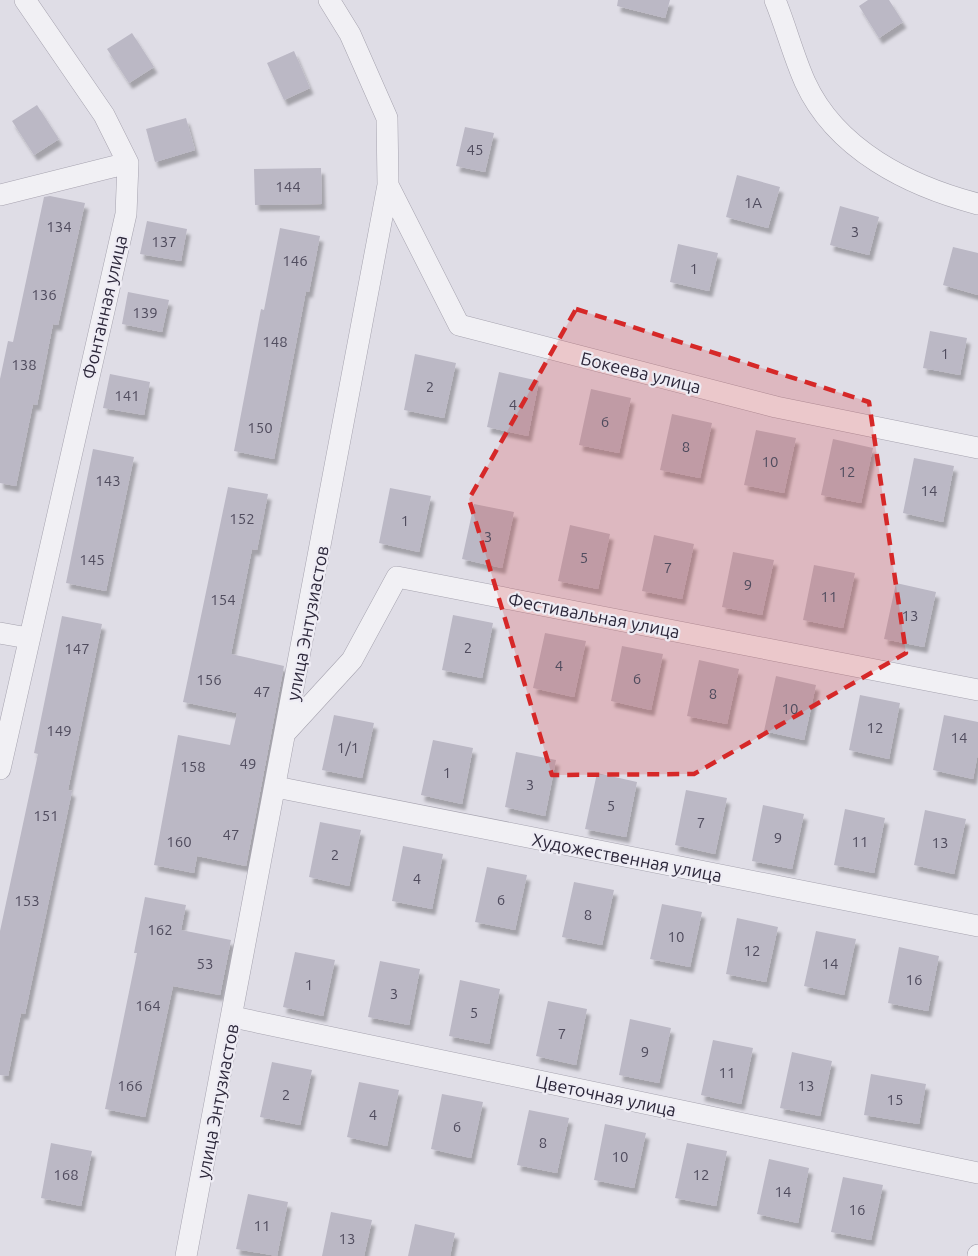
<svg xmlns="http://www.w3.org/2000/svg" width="978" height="1256" font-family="Ubuntu,sans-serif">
<defs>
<filter id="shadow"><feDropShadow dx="3.5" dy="6" stdDeviation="1.5" flood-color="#0004"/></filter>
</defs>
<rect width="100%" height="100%" fill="#dfdde6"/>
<path fill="#bbb8c5" filter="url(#shadow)" d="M618,0h52l-5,18 -48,-12z
M868,0h21l14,22 -24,16 -20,-32z
M132,33l22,34 -25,16 -22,-34z
M294,51l16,37 -26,12 -17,-37z
M37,105l22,34 -25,16 -22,-34z
M186,118l9,32 -40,12 -9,-33z
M465,127l29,6 -9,39 -29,-6z
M321,168l1,36 -67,1 -1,-36z
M737,175l43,12 -12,41 -42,-11z
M50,196l35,7 -27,122 -5,-1 -16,81 -4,-1 -17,82 -16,-3v-104l8,-38 5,1 31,-145z
M840,206l39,11 -10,38 -39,-10z
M147,221l40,8 -6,32 -41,-7z
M280,228l40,8 -11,56 -3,-1 -32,168 -40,-8 27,-142 3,1z
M678,244l40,9 -9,38 -39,-9z
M953,247l25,6v42l-35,-10z
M128,292l41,8 -7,32 -40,-8z
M930,331l37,7 -7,37 -37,-7z
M415,354l41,9 -12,55 -40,-8z
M499,372l40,9 -11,55 -41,-9z
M110,374l40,8 -6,33 -41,-7z
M591,389l40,9 -12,55 -40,-8z
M672,414l40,9 -12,55 -40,-8z
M756,430l40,8 -12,55 -40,-8z
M833,439l40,9 -12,55 -40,-8z
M93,449l41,8 -28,134 -40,-8z
M914,458l40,8 -11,56 -40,-9z
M228,487l40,7 -11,56 -5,-1 -21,105 53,12 -38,200 -49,-10 -3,17 -40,-8 24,-130 52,10 7,-32 -54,-11z
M390,488l41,8 -12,56 -40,-9z
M474,504l40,8 -12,56 -40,-9z
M570,525l40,9 -12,55 -40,-8z
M654,535l40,9 -12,55 -40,-8z
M733,552l41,8 -12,55 -40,-8z
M814,565l41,8 -12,55 -40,-8z
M896,583l40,9 -12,55 -40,-8z
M453,615l40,8 -11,55 -40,-8z
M62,616l40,8 -34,166 4,1 -47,223 -4,-1 -13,63 -8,-1v-144l38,-177 -4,-1z
M545,633l41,8 -12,56 -41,-9z
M622,646l41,8 -12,56 -40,-9z
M699,660l40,9 -12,55 -40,-8z
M776,676l40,9 -12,55 -40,-9z
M860,695l40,8 -11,56 -40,-9z
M334,715l40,8 -12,55 -40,-8z
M944,715l34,7v31l-5,26 -40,-9z
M433,740l40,8 -11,56 -41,-9z
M516,752l40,8 -11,56 -40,-9z
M597,773l40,9 -11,55 -41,-8z
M686,790l41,8 -12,56 -40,-9z
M763,805l41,9 -12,55 -40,-8z
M845,809l40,9 -11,55 -40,-8z
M925,810l41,9 -12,55 -40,-9z
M320,822l41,8 -12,56 -40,-9z
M403,846l40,8 -11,55 -40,-8z
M487,867l40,8 -12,55 -40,-8z
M574,882l40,8 -12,55 -40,-8z
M145,897l41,8 -5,25 50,10 -11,55 -47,-9 -28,131 -40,-8 32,-156h-3z
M662,904l40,8 -12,55 -40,-8z
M737,918l41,9 -12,55 -40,-8z
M816,931l40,8 -12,56 -40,-9z
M899,947l40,9 -11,55 -40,-8z
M295,952l40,8 -12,56 -40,-9z
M380,961l40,8 -11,56 -41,-8z
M460,980l40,9 -11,55 -40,-8z
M548,1001l39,8 -11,56 -40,-9z
M630,1019l41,9 -12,55 -40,-8z
M713,1040l40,8 -12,56 -40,-9z
M792,1052l40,9 -12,55 -40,-8z
M272,1062l40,8 -12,55 -40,-8z
M871,1074l55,10 -7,40 -55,-9z
M359,1082l40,8 -12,56 -40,-9z
M442,1094l41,8 -12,56 -40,-9z
M529,1110l40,8 -12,55 -40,-8z
M605,1124l41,9 -12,55 -40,-8z
M51,1143l41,8 -11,55 -40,-8z
M687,1143l40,8 -11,55 -41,-8z
M769,1159l40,9 -11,55 -41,-9z
M843,1177l40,8 -12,55 -40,-8z
M248,1194l40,8 -11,54 -41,-7z
M331,1212l41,8 -8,36h-42z
M415,1224l40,9 -5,23h-42z"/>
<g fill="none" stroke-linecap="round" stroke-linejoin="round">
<defs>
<path id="minor" d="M775,0c11,27 18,55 30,82 31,68 104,104 173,122
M388,185l71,140 317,82 202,41
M0,195l128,-32
M0,633l28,5
M287,731l65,-71 45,-83 581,113
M0,769l126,-555 2,-51 -24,-48 -79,-115
M276,787l702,139
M233,1017l745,156
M186,1256l202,-1071 -1,-67 -37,-84 -21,-34
M978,1256v-1"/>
</defs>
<use href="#minor" stroke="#a6a3af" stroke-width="22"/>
<use href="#minor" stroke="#f1f0f4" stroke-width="21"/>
</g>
<path fill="#d62828" fill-opacity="0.2" stroke="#d62828" stroke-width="4.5" stroke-dasharray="12 8" stroke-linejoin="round" d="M576,309l293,93 37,251 -212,121 -142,1 -83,-276z"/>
<g text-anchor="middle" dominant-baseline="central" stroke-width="4.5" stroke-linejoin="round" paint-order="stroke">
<g font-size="15" fill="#504c5e">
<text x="475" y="149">45</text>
<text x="288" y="186">144</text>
<text x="753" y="202">1А</text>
<text x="59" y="226">134</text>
<text x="855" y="231">3</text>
<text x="164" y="241">137</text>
<text x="295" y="260">146</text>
<text x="694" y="268">1</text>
<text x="44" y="294">136</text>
<text x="145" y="312">139</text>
<text x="275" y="341">148</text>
<text x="945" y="353">1</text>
<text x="24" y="364">138</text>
<text x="430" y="386">2</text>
<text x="127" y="395">141</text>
<text x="513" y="404">4</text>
<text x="605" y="421">6</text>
<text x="260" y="427">150</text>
<text x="686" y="446">8</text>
<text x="770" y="461">10</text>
<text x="847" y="471">12</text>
<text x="108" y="480">143</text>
<text x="929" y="490">14</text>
<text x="242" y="518">152</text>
<text x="405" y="520">1</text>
<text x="488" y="536">3</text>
<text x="584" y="557">5</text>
<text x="92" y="559">145</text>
<text x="668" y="567">7</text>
<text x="748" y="584">9</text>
<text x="829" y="596">11</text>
<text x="223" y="599">154</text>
<text x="910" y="615">13</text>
<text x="468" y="647">2</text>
<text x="77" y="648">147</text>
<text x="559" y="665">4</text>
<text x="637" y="678">6</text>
<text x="209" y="679">156</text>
<text x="262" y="691">47</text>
<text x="713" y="693">8</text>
<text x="790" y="708">10</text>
<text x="875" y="727">12</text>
<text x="59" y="730">149</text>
<text x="959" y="737">14</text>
<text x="348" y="747">1/1</text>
<text x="248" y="763">49</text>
<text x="193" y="766">158</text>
<text x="447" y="772">1</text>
<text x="530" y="784">3</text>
<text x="611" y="805">5</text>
<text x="46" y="815">151</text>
<text x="701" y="822">7</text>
<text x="231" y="834">47</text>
<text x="778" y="837">9</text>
<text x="179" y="841">160</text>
<text x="860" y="841">11</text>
<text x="940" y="842">13</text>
<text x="335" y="854">2</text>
<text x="417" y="878">4</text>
<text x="501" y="899">6</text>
<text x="27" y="900">153</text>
<text x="588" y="914">8</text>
<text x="160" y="929">162</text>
<text x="676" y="936">10</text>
<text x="752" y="950">12</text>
<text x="205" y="963">53</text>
<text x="830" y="963">14</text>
<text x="914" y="979">16</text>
<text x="309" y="984">1</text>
<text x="394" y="993">3</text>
<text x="148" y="1005">164</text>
<text x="474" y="1012">5</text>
<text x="562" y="1033">7</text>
<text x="645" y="1051">9</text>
<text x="727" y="1072">11</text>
<text x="130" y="1085">166</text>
<text x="806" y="1085">13</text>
<text x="286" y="1094">2</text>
<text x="895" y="1099">15</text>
<text x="373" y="1114">4</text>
<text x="457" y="1126">6</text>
<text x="543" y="1142">8</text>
<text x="620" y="1156">10</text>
<text x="66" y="1174">168</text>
<text x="701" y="1174">12</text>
<text x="783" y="1191">14</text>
<text x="857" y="1209">16</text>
<text x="262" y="1225">11</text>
<text x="347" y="1238">13</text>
</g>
<g font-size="18" fill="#2d283b" stroke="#eeecf4">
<text transform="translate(104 307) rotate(-77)">Фонтанная улица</text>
<text transform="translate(641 372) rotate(14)">Бокеева улица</text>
<text transform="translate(594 615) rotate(11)">Фестивальная улица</text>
<text transform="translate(307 623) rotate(-79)">улица Энтузиастов</text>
<text transform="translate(627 857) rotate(11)">Художественная улица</text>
<text transform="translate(606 1095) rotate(12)">Цветочная улица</text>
<text transform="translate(217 1101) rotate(-79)">улица Энтузиастов</text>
</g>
</g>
</svg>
